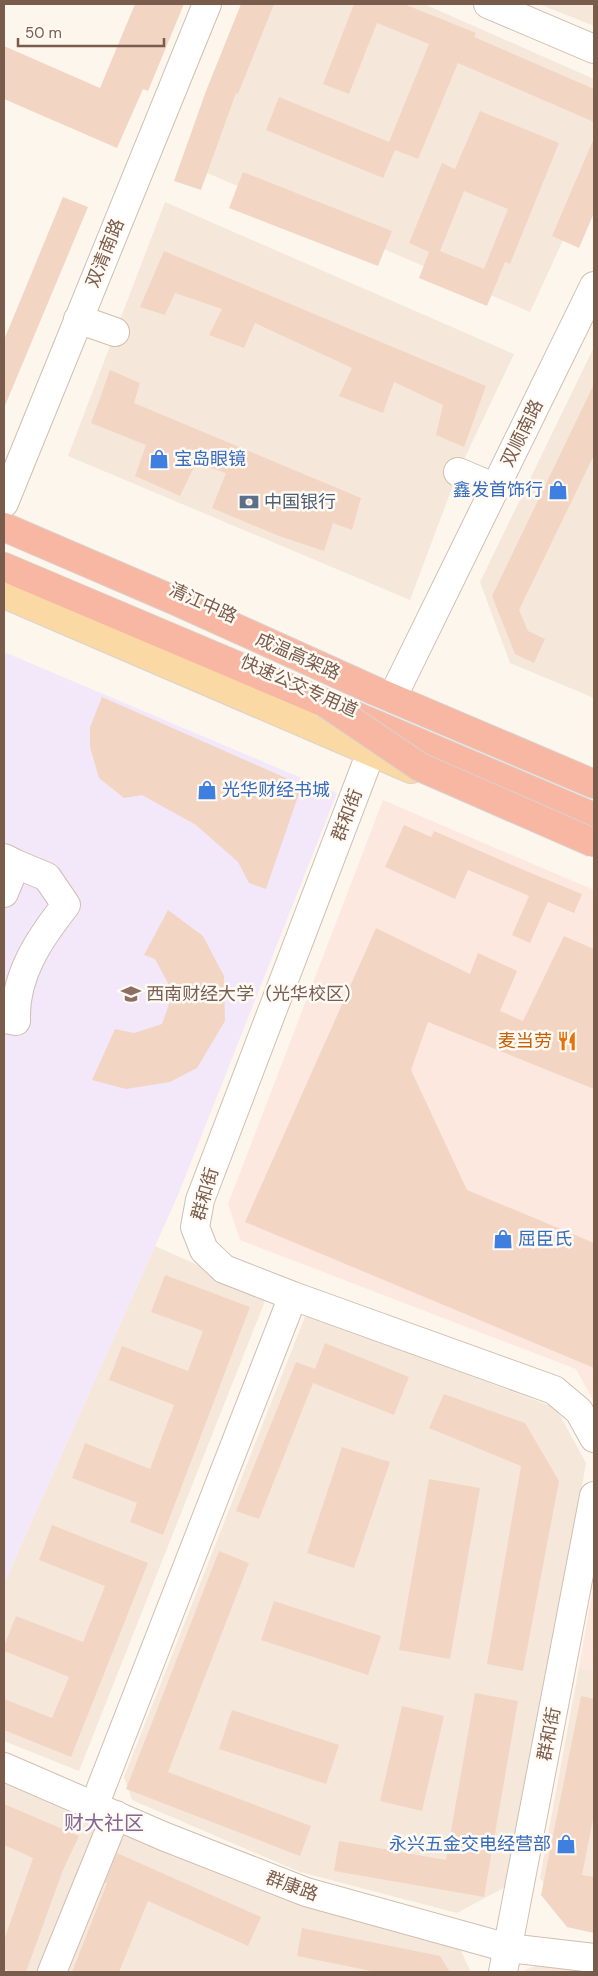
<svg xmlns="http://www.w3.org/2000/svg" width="598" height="1976" font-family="'DM Sans','Noto Sans SC',sans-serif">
<rect width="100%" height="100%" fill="#fdf6ec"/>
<path fill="#f5e8da" d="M250,4h174l170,75v94l-64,139 -339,-146z
M539,4h55v22z
M165,202l349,152 -56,118 -48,128 -342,-144z
M594,347v351l-84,-35 -30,-81z
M155,1246l112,50 -188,475 -75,-30v-158z
M306,1314l250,94 30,55 -73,420 -56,30 -157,-41 -168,-72 -8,-23z
M579,1667l15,3v249l-27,-5 -27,-36z
M4,1776l85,38 9,24 -54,134h-40z
M117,1831l342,116 12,25h-412z
M548,1961l46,9v2h-74z"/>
<path fill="#fde8e0" d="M383,800l211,90v512l-18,-33 -336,-129 -12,-36z
M594,1582v88l-15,-3z"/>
<path fill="#f3e8fa" d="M4,652l333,141 -159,402 -174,388z"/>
<path fill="#f3d5c3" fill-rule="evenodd" d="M135,4h49l-36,87 -5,-2 -26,59 -113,-49v-53l96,42z
M241,4h33l-36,90 -2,-1 -35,97 -27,-9 32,-90z
M354,4h50l72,29 -2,4 120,52v33l-136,-59 -40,96 -23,-9 -12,28 -117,-48 13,-33 110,45 40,-98 -52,-21 -28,71 -26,-10z
M480,111l79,32 -49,121 -5,-2 -18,44 -68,-28 10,-26 -20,-9 33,-80 13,6zM464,191l44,18 -24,60 -44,-18z
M594,138v75l-15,35 -27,-12z
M243,172l149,59 -14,35 -149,-58z
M63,197l25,10 -84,201v-68z
M164,251l322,135 -22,61 -28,-12 7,-30 -49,-23 -11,31 -44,-17 13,-28 -80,-37 -17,-8 -11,25 -35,-13 13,-26 -47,-16 -10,22 -25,-8z
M110,370l30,13 -6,20 227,95 -9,32 -19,-7 -9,28 -45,-15 -67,-28 14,-35 -30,-10 -16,33 -45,-20 11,-31 -55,-22z
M594,384v71l-75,155 9,21 17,8 -11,24 -19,-9 -23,-58z
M102,697l200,88 -36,104 -17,-6 -11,-21 -42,-37 -54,-30 -18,3 -25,-20 -9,-31v-20z
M404,825l27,12 3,-6 92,40 56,23 -8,19 -26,-11 -18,41 -18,-8 17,-39 -61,-26 -13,29 -70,-32z
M168,910l35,26 21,40 1,45 -28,47 -27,14 -44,7 -34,-9 23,-51 19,4 28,-9 7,-20v-19l-14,-26 -11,-4z
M376,928l94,46 8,-21 39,18 -17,40 23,10 41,-85 30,13v140l-166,-67 -17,48 56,120 127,53v125l-349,-146z
M165,1275l85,32 -87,228 -33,-13 7,-19 -65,-25 13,-35 65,26 24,-64 -65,-25 13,-34 66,25 15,-40 -52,-19z
M325,1343l84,34 -15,38 -81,-32 -54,136 -23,-8 60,-149 19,7z
M444,1394l81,29 34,58 -36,190 -36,-7 34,-198 -92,-38z
M342,1447l48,15 -36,106 -47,-15z
M429,1479l51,9 -30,171 -51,-9z
M52,1525l96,38 -77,194 -67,-27v-31l48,19 17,-41 -65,-26v-5l12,-30 67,26 22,-56 -66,-26z
M219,1551l30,12 -81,209 143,54 -11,30 -174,-67z
M274,1601l107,35 -13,39 -107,-35z
M475,1693l43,8 -34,196 -150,-26 5,-30 107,19z
M581,1696l13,3v115l-12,61 12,2v56l-27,-6 -26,-32z
M402,1706l42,10 -22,95 -42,-10z
M232,1710l107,35 -13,39 -107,-35z
M4,1804l75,32 -16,34 -37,102h-14l-8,-3v-29l29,-82 -29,-13z
M117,1853l144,64 -13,29 -100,-45 -29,71h-47l35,-89 -2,-1z
M302,1928l138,28 10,16h-74l-79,-16z"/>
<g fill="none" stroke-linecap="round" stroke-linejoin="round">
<defs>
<path id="minor" d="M488,4l106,45
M78,319l37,13
M458,472l38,16
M4,503l203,-499
M397,688l197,-402
M371,752l-171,448 -5,27 9,23 20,19 69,27 261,94 25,21 15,27
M4,858l12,6 -12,29
M4,1019l12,2c-2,-45 23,-82 50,-116l-19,-28 -31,-13
M4,1767l159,69 143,56 202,56 86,10
M94,1806l199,-510
M52,1972l64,-157
M503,1972l91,-476"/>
<path id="major" d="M4,594l407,175"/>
<path id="highway" d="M4,527l172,74 197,89 221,94
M4,567l590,250"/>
</defs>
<use href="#minor" stroke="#d1beb0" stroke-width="30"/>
<use href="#major" stroke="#dad1cd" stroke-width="30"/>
<use href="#highway" stroke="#dad1cd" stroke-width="30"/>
<use href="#minor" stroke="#fff" stroke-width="28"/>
<use href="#major" stroke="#fbd9a5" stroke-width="28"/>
<use href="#highway" stroke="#f7b7a3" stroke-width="28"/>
<defs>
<path id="highway-bridge" d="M324,702l96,65 174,76"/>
</defs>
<use href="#highway-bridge" stroke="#dad1cd" stroke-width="30" stroke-linecap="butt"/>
<use href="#highway-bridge" stroke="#f7b7a3" stroke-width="28"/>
</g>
<defs>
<symbol id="shop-bare" viewBox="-9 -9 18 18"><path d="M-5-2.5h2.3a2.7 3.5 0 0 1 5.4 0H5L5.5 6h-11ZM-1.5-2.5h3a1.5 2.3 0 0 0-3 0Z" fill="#3f7fe0" stroke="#fffaf3" stroke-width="2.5" paint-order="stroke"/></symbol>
<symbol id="bank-bare" viewBox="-9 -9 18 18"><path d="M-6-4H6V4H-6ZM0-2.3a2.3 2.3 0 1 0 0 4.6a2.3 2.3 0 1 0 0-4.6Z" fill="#5c6f8a" stroke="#fffaf3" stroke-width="2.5" paint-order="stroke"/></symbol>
<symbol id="university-bare" viewBox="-9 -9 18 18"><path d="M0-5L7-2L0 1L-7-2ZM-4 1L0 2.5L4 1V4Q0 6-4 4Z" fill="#8d6e63" stroke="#fffaf3" stroke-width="2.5" paint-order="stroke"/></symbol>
<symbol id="restaurant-bare" viewBox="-9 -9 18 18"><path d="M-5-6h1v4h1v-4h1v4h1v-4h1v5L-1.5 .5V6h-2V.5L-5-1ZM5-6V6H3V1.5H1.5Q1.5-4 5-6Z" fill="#e8710a" stroke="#fffaf3" stroke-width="2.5" paint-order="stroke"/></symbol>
</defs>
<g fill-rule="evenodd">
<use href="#shop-bare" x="145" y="445" width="28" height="28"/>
<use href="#shop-bare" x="544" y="476" width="28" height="28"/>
<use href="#bank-bare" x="235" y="488" width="28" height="28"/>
<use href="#shop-bare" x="193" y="776" width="28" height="28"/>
<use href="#university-bare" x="117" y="980" width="28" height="28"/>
<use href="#restaurant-bare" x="553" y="1027" width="28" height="28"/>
<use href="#shop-bare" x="489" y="1225" width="28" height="28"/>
<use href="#shop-bare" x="552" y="1830" width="28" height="28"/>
</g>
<g text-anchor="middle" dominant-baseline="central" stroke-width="5" stroke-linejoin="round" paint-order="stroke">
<g font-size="18" fill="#7a5c4d" stroke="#fffaf3">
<text transform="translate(105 253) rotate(-68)">双清南路</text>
<text transform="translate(522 433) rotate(-64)">双顺南路</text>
<text transform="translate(203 603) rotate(24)">清江中路</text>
<text transform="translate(298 656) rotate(24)">成温高架路</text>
<text transform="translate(299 686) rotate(24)">快速公交专用道</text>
<text transform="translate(347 815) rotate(-69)">群和街</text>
<text transform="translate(205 1194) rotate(-74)">群和街</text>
<text transform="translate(549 1734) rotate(-79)">群和街</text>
<text transform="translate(292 1886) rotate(20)">群康路</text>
</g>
<g font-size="18" fill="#366cbe" stroke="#fffaf3" text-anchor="start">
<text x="174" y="459">宝岛眼镜</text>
<text x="543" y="490" text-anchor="end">鑫发首饰行</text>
<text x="222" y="790">光华财经书城</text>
<text x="518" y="1239">屈臣氏</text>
<text x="551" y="1844" text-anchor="end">永兴五金交电经营部</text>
</g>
<g font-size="18" fill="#4e5e75" stroke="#fffaf3" text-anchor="start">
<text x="264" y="502">中国银行</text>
</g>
<g font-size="18" fill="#785e54" stroke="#fffaf3" text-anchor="start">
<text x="146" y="994">西南财经大学（光华校区）</text>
</g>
<g font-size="18" fill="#c56008" stroke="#fffaf3" text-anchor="end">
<text x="552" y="1041">麦当劳</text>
</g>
<g font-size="20" fill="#846695" stroke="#fffaf3">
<text x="104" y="1823">财大社区</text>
</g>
</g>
<rect width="598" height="1976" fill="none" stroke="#7a5c4d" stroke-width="10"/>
<path d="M18 38v8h146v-8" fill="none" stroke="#7a5c4d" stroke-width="2.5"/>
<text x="25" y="38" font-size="15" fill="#7a5c4d" stroke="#fffaf3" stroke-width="4" paint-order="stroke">50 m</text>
</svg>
